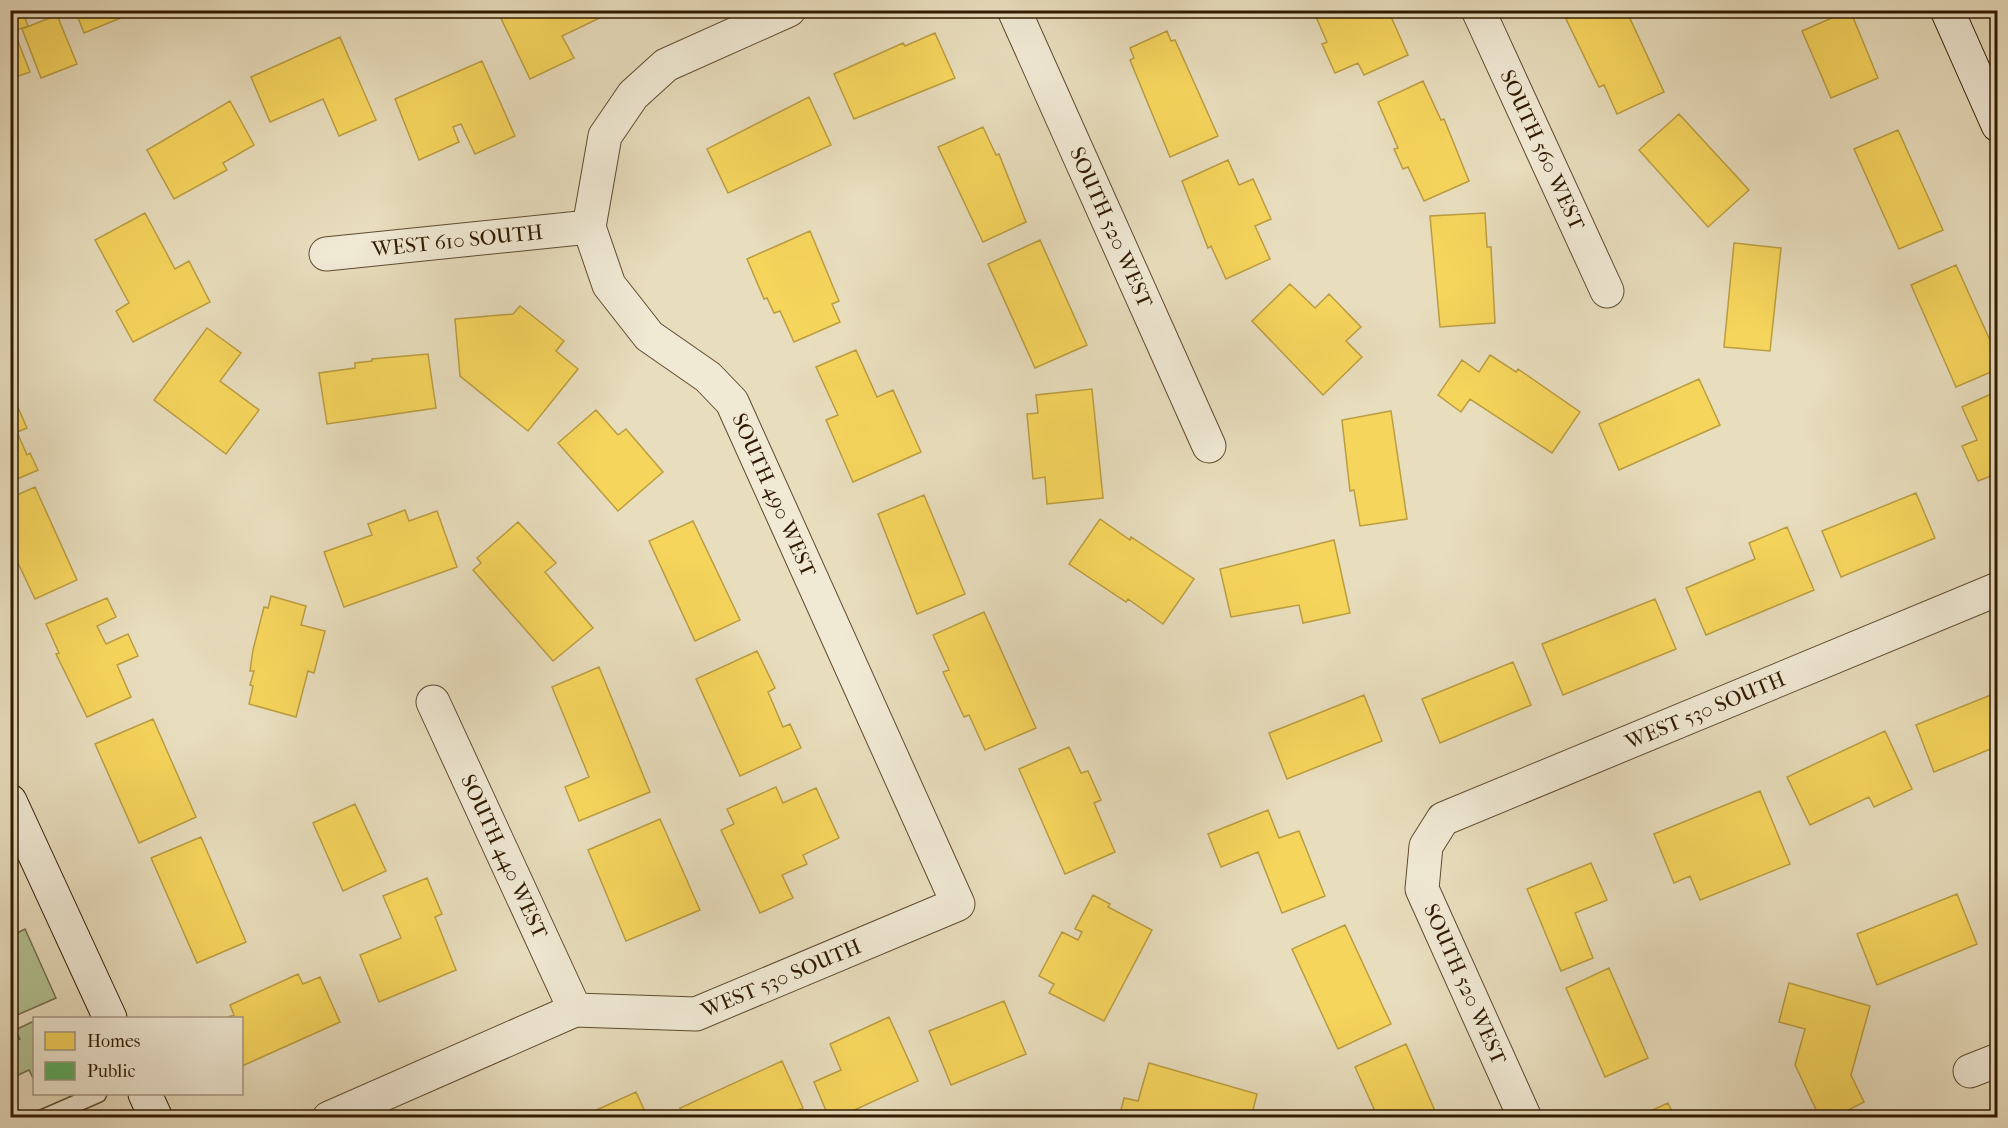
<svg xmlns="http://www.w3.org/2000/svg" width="2008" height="1128" font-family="'IM FELL French Canon',serif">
<rect width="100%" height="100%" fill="#e8ddbd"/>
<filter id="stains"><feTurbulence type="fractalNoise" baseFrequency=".00333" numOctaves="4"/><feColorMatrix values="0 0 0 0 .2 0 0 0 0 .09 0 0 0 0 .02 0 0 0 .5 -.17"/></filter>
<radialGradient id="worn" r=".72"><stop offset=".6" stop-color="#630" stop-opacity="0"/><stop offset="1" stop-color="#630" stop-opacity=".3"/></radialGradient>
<path fill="#b3c293" stroke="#726e4a" stroke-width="1.5" d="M25,929l31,69 -41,18 -4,-11v-69z
M34,1021v59l-5,-10 -15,7 -3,-8v-37z"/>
<path fill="#f6d55c" stroke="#bb9d41" stroke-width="1.5" d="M10,10h12l6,16 -14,5 16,41 -20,7z
M75,10h65l-56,23z
M497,10h115v2l-50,24 12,22 -44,21z
M1139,10h30l-17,7z
M1313,10h75l20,45 -44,20 -6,-12 -23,10 -13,-29 5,-2z
M1584,10h42l38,82 -47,22 -13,-29 -5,2 -33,-68z
M1850,10l28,68 -47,20 -29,-67z
M57,15l20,49 -36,14 -19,-49z
M1167,31l4,10 4,-1 43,96 -48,21 -40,-97 4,-2 -4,-10z
M935,33l20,45 -101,41 -20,-45 69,-31 2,3z
M340,37l36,83 -37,16 -16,-37 -53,23 -19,-45z
M482,61l33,75 -40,18 -14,-30 -8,3 6,15 -40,18 -24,-61z
M1423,81l18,39 3,-1 25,62 -45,20 -16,-34 -5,2 -9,-20 4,-1 -20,-46z
M809,97l22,48 -103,48 -21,-44z
M230,101l24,44 -31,18 4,7 -53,29 -27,-49z
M1679,114l70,76 -41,37 -69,-77z
M983,127l13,28 3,-1 27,68 -43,20 -45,-95z
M1898,130l45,100 -44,19 -45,-100z
M1228,160l11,25 14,-6 18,40 -16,7 15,33 -44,20 -15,-33 -3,2 -26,-67z
M145,213l30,56 14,-8 21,41 -77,40 -17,-31 13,-8 -34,-63z
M1485,213l2,34h4l4,76 -55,4 -10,-111z
M810,231l29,70 -7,3 8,18 -46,20 -14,-31 -6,2 -7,-15 -3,1 -17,-40z
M1040,240l47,105 -52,23 -47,-104z
M1734,243l47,5 -11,103 -46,-4z
M1956,265l42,93v11l-42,18 -45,-102z
M1290,284l25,24 14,-14 32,33 -15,14 16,16 -39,38 -71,-74z
M520,306l44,35 -8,10 22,18 -50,62 -68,-55 -5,-57 58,-5z
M207,328l34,25 -21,28 39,29 -33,44 -72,-54z
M856,350l21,47 16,-7 28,62 -68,30 -27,-62 12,-5 -22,-48z
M428,354l8,54 -109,16 -8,-51 36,-5v-5l17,-2v-2z
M1490,355l26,17 2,-3 62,43 -28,41 -82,-54 -9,13 -23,-17 24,-35 17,12z
M1699,379l21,46 -101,45 -20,-46z
M10,389l17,39 -10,4 10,23 3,-2 8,17 -28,12z
M1092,389l11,109 -56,6 -2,-27 -12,2 -6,-65 11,-1 -2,-18z
M1998,391v98l-7,-13 -13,5 -16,-35 15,-6 -15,-33z
M596,410l22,25 8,-6 37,43 -45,39 -60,-68z
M1391,411l16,108 -47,7 -6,-36 -4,1 -8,-71z
M35,487l42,93 -42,19 -25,-53v-48z
M1916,493l19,45 -94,39 -19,-46z
M924,495l41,99 -48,20 -39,-100z
M405,510l4,11 28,-10 20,56 -113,40 -20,-55 48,-17 -4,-11z
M1100,519l30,21 1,-3 63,42 -31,45 -35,-25 -2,3 -57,-38z
M693,521l47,99 -45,21 -46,-100z
M518,522l38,41 -11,9 48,56 -40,33 -80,-91 8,-7 -4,-5z
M1787,527l27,63 -108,45 -20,-47 69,-29 -6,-16z
M1334,540l16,73 -47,10 -4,-18 -68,12 -11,-48z
M271,596l35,10 -5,19 24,6 -11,42 -6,-2 -12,46 -47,-13 4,-18 -3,-1 4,-14h-4l3,-21 11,-43 4,1z
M107,598l9,19 -19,9 9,18 22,-10 10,22 -21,9 14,32 -44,20 -31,-63 3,-1 -13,-29z
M1655,599l21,50 -113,46 -21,-51z
M984,612l52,116 -51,22 -16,-35 -5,2 -21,-45 6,-2 -16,-35z
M757,651l18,37 -7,4 15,35 7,-3 11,24 -61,28 -44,-97z
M1513,662l18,43 -91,38 -18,-44z
M599,667l51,125 -71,29 -14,-34 24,-10 -37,-90z
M1998,692v54l-64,26 -18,-47z
M1364,695l18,46 -95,38 -18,-46z
M153,719l43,98 -57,26 -44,-99z
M1885,731l27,58 -38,18 -5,-10 -59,28 -23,-48z
M1069,747l12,26 7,-2 13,29 -7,3 21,49 -50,22 -46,-105z
M776,787l7,16 33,-15 23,50 -36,17 4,9 -25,11 11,23 -33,15 -39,-83 13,-6 -7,-15z
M1760,791l30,73 -90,36 -10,-24 -16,7 -20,-49z
M355,804l31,67 -43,20 -30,-68z
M1268,810l11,28 20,-7 26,65 -43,17 -24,-61 -37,15 -13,-33z
M660,819l40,91 -74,31 -38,-91z
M201,837l45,105 -49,21 -46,-105z
M1591,863l16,37 -32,13 18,45 -32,13 -34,-82z
M427,878l15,36 -7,3 21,53 -77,32 -19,-47 41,-17 -18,-42z
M1957,894l20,50 -100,41 -20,-51z
M1093,895l17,9 -2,3 44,23 -48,91 -55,-28 5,-9 -15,-8 23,-44 16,8 4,-8 -7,-3z
M1345,925l46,99 -53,25 -46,-100z
M1609,968l39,90 -43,19 -39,-89z
M298,974l5,10 17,-7 20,45 -98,44v-48h-16l8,-3 -4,-10z
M1789,983l81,23 -19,69 13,27 -31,16h-13l-25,-53 10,-36 -26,-7z
M1004,1001l22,53 -75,31 -22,-54z
M889,1017l29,64 -81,37h-8l-15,-36 27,-12 -11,-26z
M1406,1044l32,74h-60l-23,-51z
M782,1061l21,47 -22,10h-96l-5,-10z
M1149,1063l108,31 -6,24h-132l5,-20 14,3z
M636,1092l12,26h-69z
M1668,1103l7,15h-40z
M1076,1110l3,8h-20z"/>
<path fill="#5aae61" stroke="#4e8244" stroke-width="1.5" d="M10,1018l10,21 -10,4z"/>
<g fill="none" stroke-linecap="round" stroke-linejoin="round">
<defs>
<path id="lane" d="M43,1118l55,-24"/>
<g id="street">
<path id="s1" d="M1014,10l195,436"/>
<path id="s2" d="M1478,10l129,281"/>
<path id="s3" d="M326,254l263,-27"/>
<path id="s4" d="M433,702l142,308"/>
<path d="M1970,1071l28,-11"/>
<path id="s5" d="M329,1118l246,-108 121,4 262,-110 -226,-502 -24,-25 -59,-41 -40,-51 -20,-58 16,-91 28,-41 33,-30 123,-55"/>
<path id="s6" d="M1525,1118l-103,-229 4,-43 17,-27 555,-230"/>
</g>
<path id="secondary" d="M1947,10l51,115
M10,801l100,217
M145,1094l11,24"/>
</defs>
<use href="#lane" stroke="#5f4b30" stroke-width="19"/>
<use href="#street" stroke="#5f4b30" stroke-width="35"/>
<use href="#secondary" stroke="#311a01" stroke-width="35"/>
<use href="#lane" stroke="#f0e9d4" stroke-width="16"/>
<use href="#street" stroke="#f0e9d4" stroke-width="33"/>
<use href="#secondary" stroke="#f0e9d4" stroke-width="33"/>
</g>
<g text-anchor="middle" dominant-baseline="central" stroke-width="6" stroke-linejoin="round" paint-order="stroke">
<g font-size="21" fill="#311a01" stroke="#f0e9d4">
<text stroke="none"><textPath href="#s2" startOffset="154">SOUTH 560 WEST</textPath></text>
<text stroke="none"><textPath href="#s1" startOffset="238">SOUTH 520 WEST</textPath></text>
<text stroke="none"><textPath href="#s3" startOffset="132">WEST 610 SOUTH</textPath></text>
<text transform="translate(774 495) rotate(66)">SOUTH 490 WEST</text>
<text stroke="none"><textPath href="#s6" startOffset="610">WEST 530 SOUTH</textPath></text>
<text stroke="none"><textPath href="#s4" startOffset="170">SOUTH 440 WEST</textPath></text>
<text stroke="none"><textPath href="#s5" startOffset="482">WEST 530 SOUTH</textPath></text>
<text transform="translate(1465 984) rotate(66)">SOUTH 520 WEST</text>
</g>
</g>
<rect width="2008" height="1128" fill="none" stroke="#e8ddbd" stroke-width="36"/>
<rect x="12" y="12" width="1984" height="1104" fill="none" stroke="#311a01" stroke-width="3"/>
<rect x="18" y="18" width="1972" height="1092" fill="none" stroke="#311a01" stroke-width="1.5"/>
<rect x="33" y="1017" width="210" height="78" fill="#f0e9d4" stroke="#a49680" stroke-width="1.5"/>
<rect x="45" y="1032" width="30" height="18" fill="#f6d55c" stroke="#a49680" stroke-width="1.5"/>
<text x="87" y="1047" font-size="18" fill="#311a01">Homes</text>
<rect x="45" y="1062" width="30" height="18" fill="#5aae61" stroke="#a49680" stroke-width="1.5"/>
<text x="87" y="1077" font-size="18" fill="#311a01">Public</text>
<rect width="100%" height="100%" filter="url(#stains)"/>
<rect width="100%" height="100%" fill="url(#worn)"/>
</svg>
